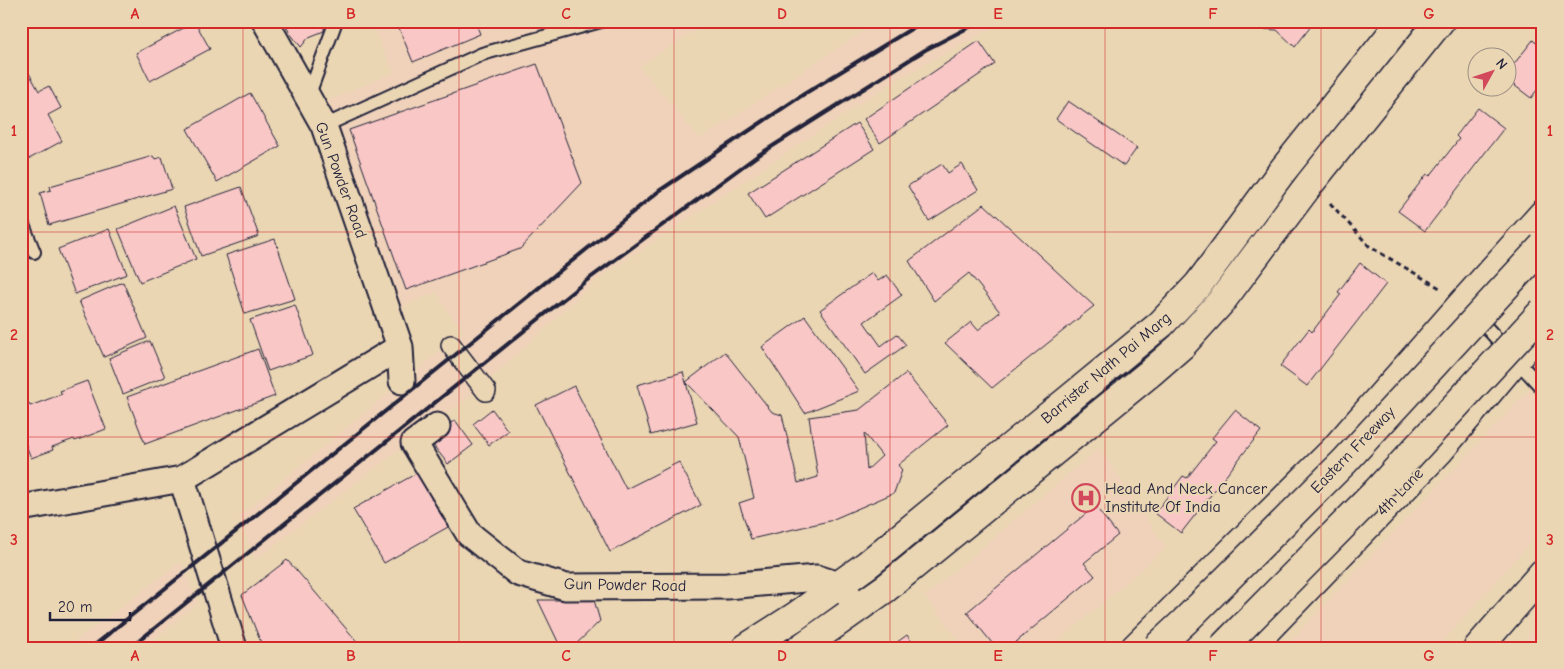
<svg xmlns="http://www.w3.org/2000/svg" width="1564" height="669" font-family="'Comic Neue',sans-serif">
<rect width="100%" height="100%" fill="#ebd6b4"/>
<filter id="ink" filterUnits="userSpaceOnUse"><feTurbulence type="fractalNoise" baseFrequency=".02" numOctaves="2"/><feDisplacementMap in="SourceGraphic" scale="10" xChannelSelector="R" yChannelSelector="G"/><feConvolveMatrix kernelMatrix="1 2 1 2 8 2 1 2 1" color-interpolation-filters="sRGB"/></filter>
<g filter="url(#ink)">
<path fill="#efd2b9" d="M369,21h341l-71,45 61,73 159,-105 25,-13h121l-111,60 -296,198 -114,106 -229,175 -16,-44 225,-185 -19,-23 -7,-16 -40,16 -75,-205 71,-31z
M1530,389l13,18v121l-106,120h-154z
M1099,448l67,100 -116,100h-85l-40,-52z
M181,562l17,41 -54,45h-78z
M1543,620v28h-25z"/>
<path fill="#f9c8c6" stroke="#22223b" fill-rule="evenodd" d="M284,21h40v10l-15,6 -8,10 -12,-15z
M396,21h79l5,13 -67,28z
M1258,21h57l-20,26 -18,-17 -17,-1z
M195,22l15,27 -60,32 -14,-28z
M1543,34v48l-12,16 -25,-19v-5l27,-34 3,3z
M979,41l16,23 -115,79 -16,-24z
M21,59l18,32 10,-5 12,22 -13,7 14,26 -33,18 -8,-13v-2l3,-2 -3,-5z
M537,64l45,119 -62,66 -114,41 -57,-160z
M250,93l30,53 -63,36 -30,-53z
M1068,101l69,47 -13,18 -68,-47z
M1478,108l26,20 -79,103 -27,-20 29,-37 3,2 29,-37 -3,-3z
M857,123l17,26 -109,70 -17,-26z
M153,156l2,3 7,-2 10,32 -123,36 -9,-32 11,-3 -1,-4z
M942,164l6,9 14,-9 16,26 -49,31 -21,-35z
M241,187l18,49 -58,20 -17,-49z
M984,204l110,102 -102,82 -47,-45 26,-21 7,8 22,-18 -31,-39 -35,28 -25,-40z
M174,206l22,53 -56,23 -22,-53z
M109,229l18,45 -52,20 -17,-45z
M275,239l20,60 -50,15 -19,-59z
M1360,263l26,21 -79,102 -27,-20 29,-37 3,3 29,-38 -3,-2z
M872,273l6,8 9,-6 15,20 -38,27 17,24 16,-12 9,11 -41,29 -45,-64z
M123,282l24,56 -43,19 -25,-56z
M295,305l18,50 -45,16 -18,-51z
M805,316l54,75 -54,22 -43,-66z
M150,341l15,36 -42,17 -14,-36z
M258,349l17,47 -130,48 -18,-47z
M725,352l47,60 10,3 16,68 20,-6 -9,-60 50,-7 47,-37 42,52 -50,40 4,5 -8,23 -65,28 -78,18 -12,-36 15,-5 -15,-61 -53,-55zM864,433l18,23 -15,14z
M683,372l14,50 -46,13 -14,-50z
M87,381l19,48 -31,12 -1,-2 -22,8 1,3 -22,8 -10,-26v-27l8,-2 1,3 32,-12 -2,-3z
M574,386l52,103 53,-27 22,43 -91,47 -74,-147z
M492,409l16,22 -19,14 -16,-21z
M1235,410l26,21 -80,102 -26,-20 28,-37 4,2 29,-37 -4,-3z
M455,420l18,25 -25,19 -19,-24z
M417,473l31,54 -64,36 -31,-54z
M1095,506l23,29 -34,28 11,13 -86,72h-13l-29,-36z
M287,560l11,12 62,73 -4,3h-93l-21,-53z
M538,600h56l6,21 -28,27h-11z
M907,635l9,13h-27z"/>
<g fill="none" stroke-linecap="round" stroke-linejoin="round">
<defs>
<path id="service" d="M308,97l28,-76
M324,126l158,-72 119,-33
M21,220l13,32
M1475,315l68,74"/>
<path id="pedestrian" d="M451,345l35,46"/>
<path id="minor" d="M265,21l59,105 76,221 2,34
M437,426l-23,17 55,91 49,39 48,14 161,-1 90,-8 22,7 20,22
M182,479l52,169
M21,508l161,-29 218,-132"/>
<path id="tertiary" d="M1135,648l199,-198 130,-148 79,-88
M1249,648l190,-197 88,-105
M1478,648l65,-75"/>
<path id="primary" d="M746,648l50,-32 72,-52 293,-240 37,-39 85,-115 119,-149
M801,648l85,-60 264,-215 31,-27 39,-43 91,-121 129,-161"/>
</defs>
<use href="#service" stroke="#22223b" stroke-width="16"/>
<use href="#pedestrian" stroke="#22223b" stroke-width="22"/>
<use href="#minor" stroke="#22223b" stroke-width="29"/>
<use href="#tertiary" stroke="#22223b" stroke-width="31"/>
<use href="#primary" stroke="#22223b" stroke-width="31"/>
<path stroke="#22223b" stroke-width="3" stroke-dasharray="5 4" stroke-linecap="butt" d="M1330,203l40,44 70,41"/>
<use href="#service" stroke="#ebd6b4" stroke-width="12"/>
<use href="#pedestrian" stroke="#ebd6b4" stroke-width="19"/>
<use href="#minor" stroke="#ebd6b4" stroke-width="25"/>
<use href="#tertiary" stroke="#ebd6b4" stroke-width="28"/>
<use href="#primary" stroke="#ebd6b4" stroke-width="28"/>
<path stroke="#22223b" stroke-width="4" d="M91,648l568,-457 145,-97 120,-73
M130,648l456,-367 171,-125 168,-106 56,-29"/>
<defs>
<path id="motorway-bridge" d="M1156,648l28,-26 161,-161 198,-215
M1222,648l155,-157 166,-180"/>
</defs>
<use href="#motorway-bridge" stroke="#22223b" stroke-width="31" stroke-linecap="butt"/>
<use href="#motorway-bridge" stroke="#ebd6b4" stroke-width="28"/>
</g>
</g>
<path fill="none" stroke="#d62828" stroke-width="1" stroke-opacity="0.55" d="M243,21v627M459,21v627M674,21v627M890,21v627M1105,21v627M1321,21v627M21,232h1522M21,437h1522"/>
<defs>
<symbol id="hospital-ring" viewBox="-11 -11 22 22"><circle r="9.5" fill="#ebd6b4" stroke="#d1495b" stroke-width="1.5"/><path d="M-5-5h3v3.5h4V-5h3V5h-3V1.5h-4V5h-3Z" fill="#d1495b"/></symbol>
</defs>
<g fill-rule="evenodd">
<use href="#hospital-ring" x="1070" y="482" width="32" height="32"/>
</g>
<g text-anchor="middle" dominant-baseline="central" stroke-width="4" stroke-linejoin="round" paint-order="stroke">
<g font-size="16" fill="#22223b" stroke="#ebd6b4">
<text transform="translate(341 180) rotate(70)">Gun Powder Road</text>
<text transform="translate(1106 368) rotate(-40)">Barrister Nath Pai Marg</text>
<text transform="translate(1353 450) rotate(-46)">Eastern Freeway</text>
<text transform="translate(1400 492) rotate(-46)">4th Lane</text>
<text transform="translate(625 585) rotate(1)">Gun Powder Road</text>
</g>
<g font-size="16" fill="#22223b" stroke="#ebd6b4" text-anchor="start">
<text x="1105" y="489">Head And Neck Cancer<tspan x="1105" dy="18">Institute Of India</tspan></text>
</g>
</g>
<rect width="1564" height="669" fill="none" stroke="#ebd6b4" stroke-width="55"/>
<g transform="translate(1492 72) rotate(50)"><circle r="24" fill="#ebd6b4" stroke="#9b8e84"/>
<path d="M0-4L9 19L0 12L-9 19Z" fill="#d1495b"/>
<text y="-8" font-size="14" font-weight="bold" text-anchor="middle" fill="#22223b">N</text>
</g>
<path d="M50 612v8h80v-8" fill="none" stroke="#22223b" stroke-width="2.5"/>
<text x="58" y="612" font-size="15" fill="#22223b" stroke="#ebd6b4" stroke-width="4" paint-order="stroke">20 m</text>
<rect x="28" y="28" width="1508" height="614" fill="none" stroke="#d62828" stroke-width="2"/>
<g font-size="16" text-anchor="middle" font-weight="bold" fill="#d62828">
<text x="135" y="19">A</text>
<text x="351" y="19">B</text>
<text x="566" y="19">C</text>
<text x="782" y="19">D</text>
<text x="998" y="19">E</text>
<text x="1213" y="19">F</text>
<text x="1429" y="19">G</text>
<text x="14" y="136">1</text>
<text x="1550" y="136">1</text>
<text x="14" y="340">2</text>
<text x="1550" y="340">2</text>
<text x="14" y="545">3</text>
<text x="1550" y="545">3</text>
<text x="135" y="661">A</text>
<text x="351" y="661">B</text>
<text x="566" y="661">C</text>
<text x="782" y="661">D</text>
<text x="998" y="661">E</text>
<text x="1213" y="661">F</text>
<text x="1429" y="661">G</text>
</g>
</svg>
